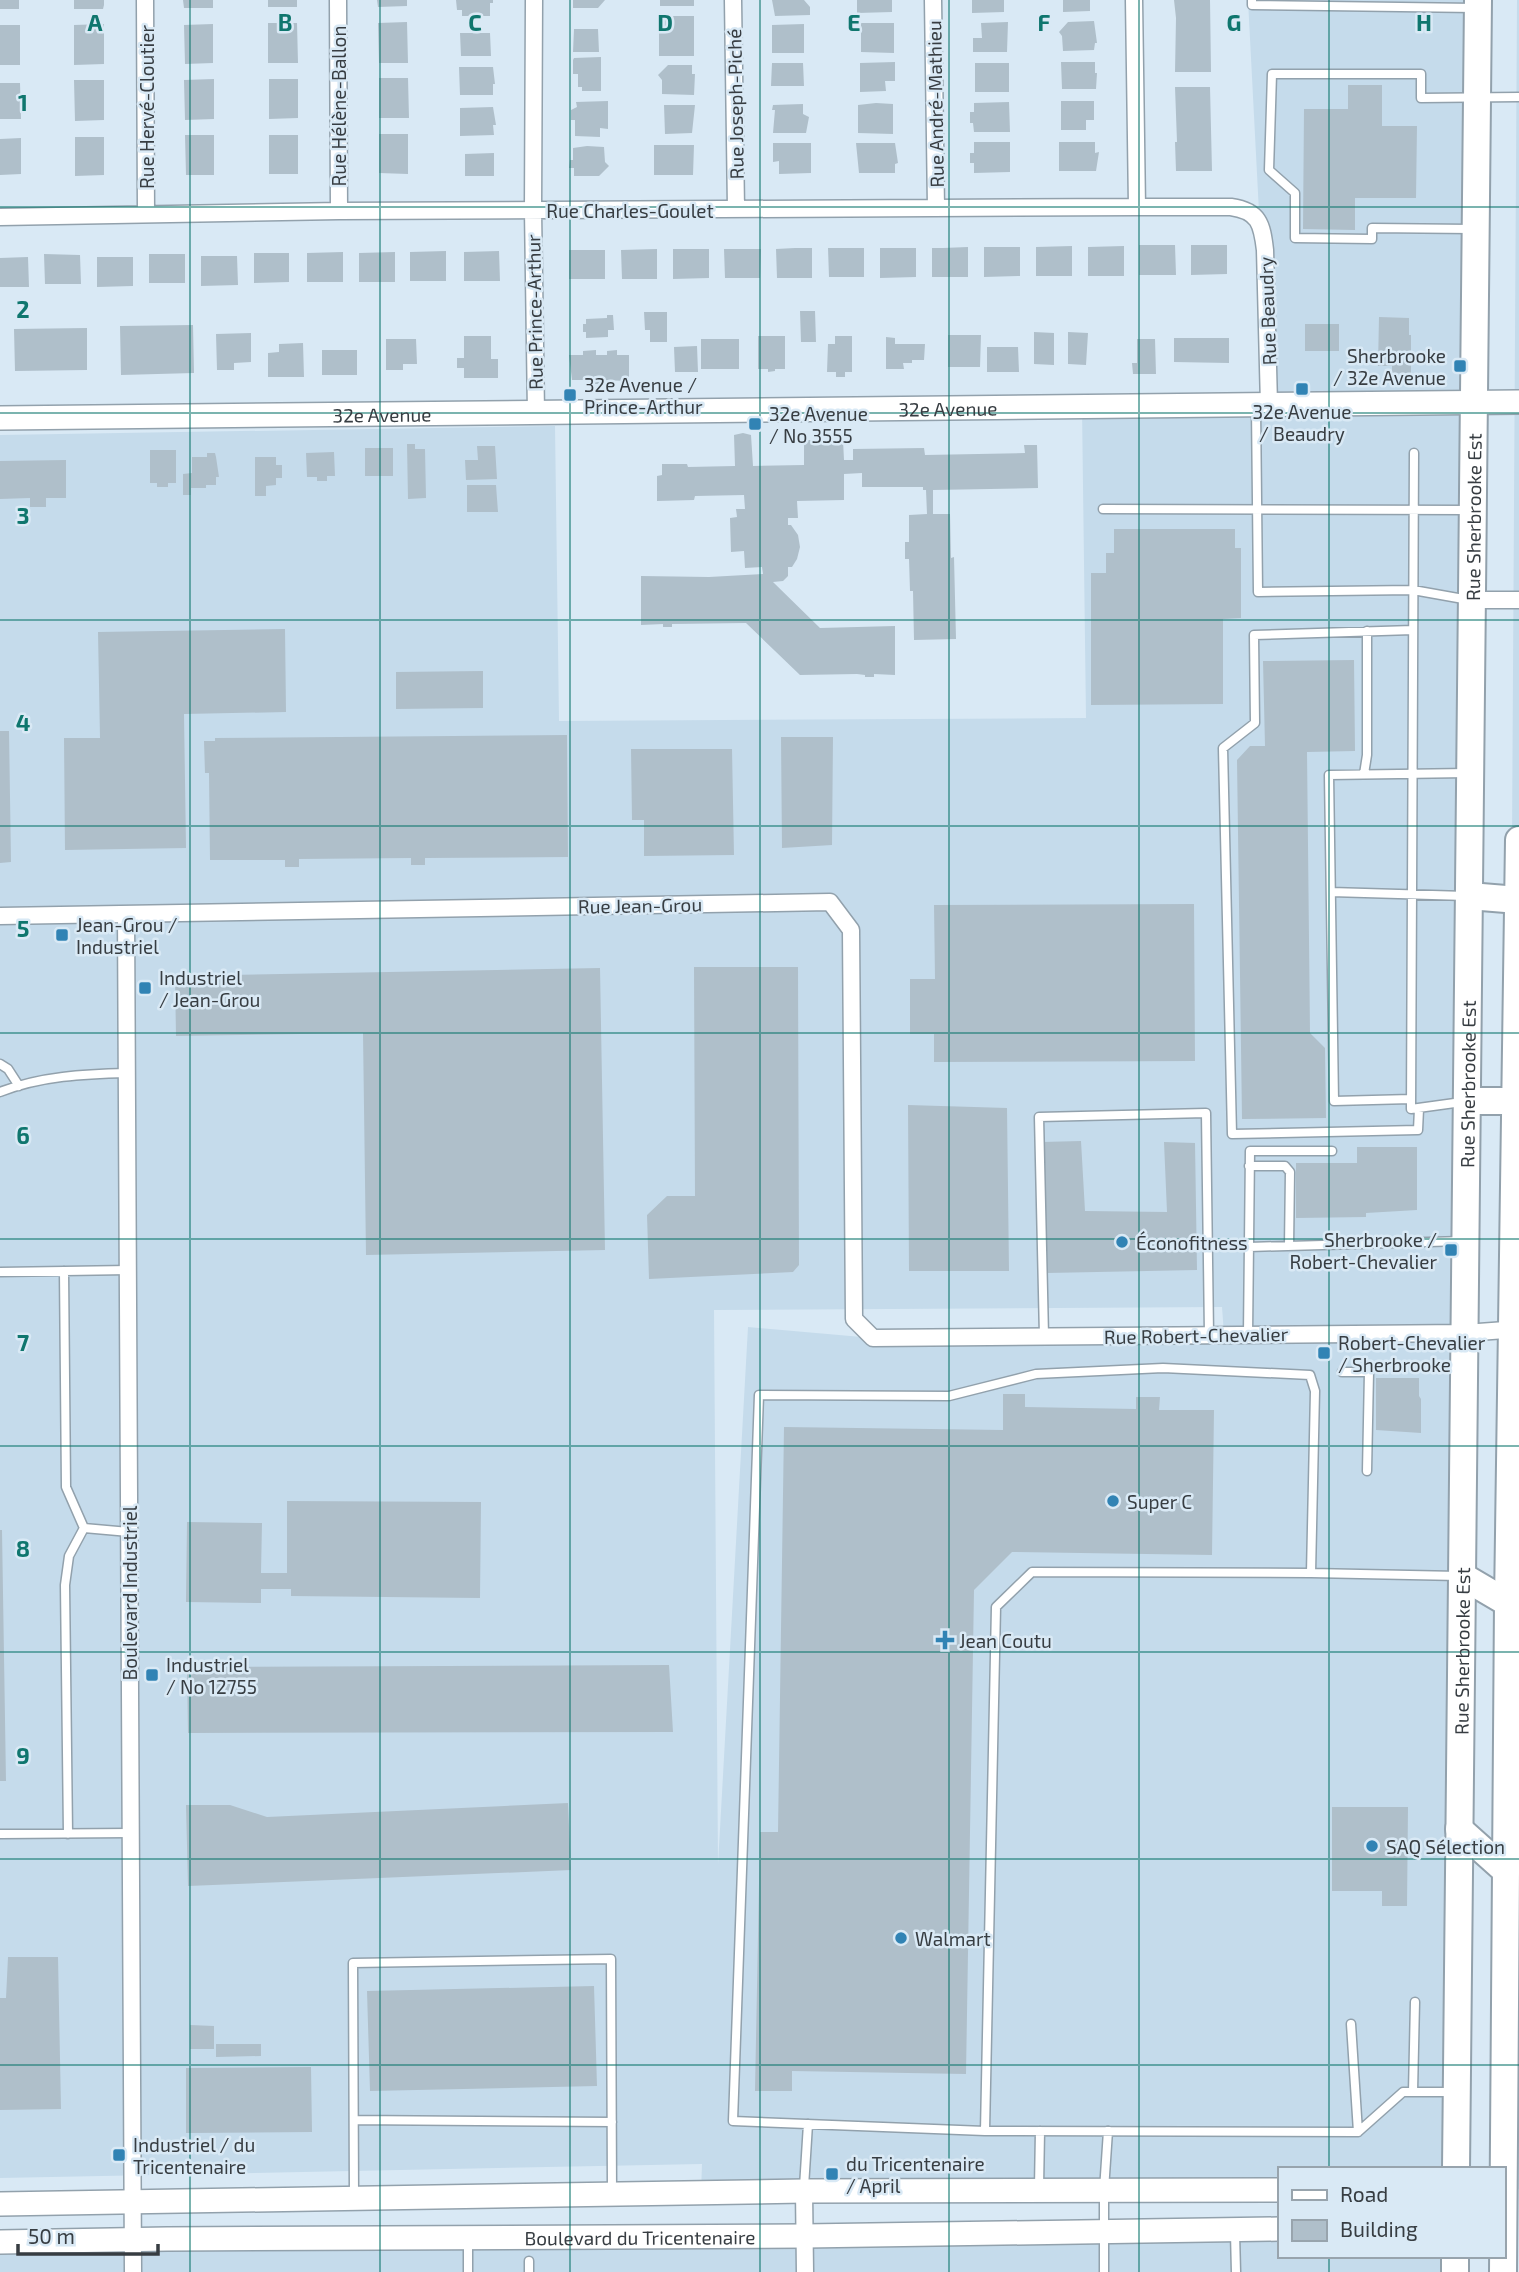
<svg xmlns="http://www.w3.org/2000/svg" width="1519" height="2272" font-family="'Exo 2',sans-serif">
<rect width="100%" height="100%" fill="#d9e9f5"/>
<path fill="#c5dbeb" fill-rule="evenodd" d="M1248,0h230l-22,2169h-177v21l-578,2 1,-28 -702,14v-1743l555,-9 4,295 527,-3 -4,-311 187,-2zM1222,1307l2,27 -351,4 -125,-11 -30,538 -4,-555z
M1517,0h2v2189h-15z
M1279,2229v27h176v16h-1455v-30z"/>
<path fill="#afbfca" d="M0,0h19v9h-19z
M74,0h30v5l-1,4h-29z
M183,0h30v8h-29z
M268,0h29v7h-29z
M377,0h30v6l-29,1z
M456,0h37v3h-3v13h-28v-6h-5z
M573,0h32l-7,8h-25z
M660,0h34v6h-34z
M772,0h32l6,7v8l-35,1z
M857,0h35v12l-35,1z
M972,0h32v12l-32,1z
M1063,0h27v11l-27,1z
M1174,0h36l1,72h-36l1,-54z
M659,16h35v40h-35z
M1094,21l3,22h-2l-1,7 -31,1 -1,-15 -3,-4 9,-10z
M407,22l1,41h-29l-1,-40z
M1008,22l-1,30h-34v-14h9l-1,-15z
M268,23h29l1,40h-30z
M861,23h33v30l-33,-1z
M104,24v40l-30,1v-40z
M213,24v39l-28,1 -1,-39z
M804,24v29h-32v-28z
M0,25h20v40h-20z
M574,29h24l1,23h-26z
M460,33h30l1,23h-30z
M601,57v34h-19v-4h-4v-13h-5v-14l1,-2z
M895,62v19h-10l1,10 -26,1v-29z
M1061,62h34v11h2l-1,16h-34z
M772,63h31l1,23h-33z
M975,63h34v29h-34z
M668,65h24v9h3l-1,21 -32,-1v-14l-4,-5z
M459,67h34l2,17h-2v11h-33z
M379,78h29l1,40h-30z
M214,79v40l-29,1 -1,-40z
M269,79h29v39l-29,1z
M74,80h30v40l-29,1z
M0,83h20l1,36h-21z
M1348,85h34v41h35l-1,72h-61v32l-52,-1 1,-120h44z
M1175,87h35l2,84h-36l-1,-29h2z
M608,101v28l-8,-1v9l-25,-1v-16h-4v-10l6,-3 -1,-5z
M1061,101h33v19h-8v10h-25z
M1009,102l1,30h-36l-1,-9h-3v-11h4v-9z
M876,103l17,1v30l-35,-1v-28z
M803,104v10l6,3 -3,16h-33l2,-23h-3l1,-5z
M664,105h31l-3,28 -27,1z
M493,107l3,18h-3l1,10 -34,1v-28z
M379,134h29v40l-29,-1z
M185,135h29v40h-28z
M269,135h29v39h-29z
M75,137h29v38l-29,1z
M21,138v36l-21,1v-36z
M974,142h36v30l-36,1v-10h-4v-10h4z
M1059,142h36v11l4,-1 -3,19h-37z
M773,143h38v30l-32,1v-13l-6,1z
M856,143h39l3,20 -3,1v9h-36z
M654,145h40l-1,30h-39z
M587,146l17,1 1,15 4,4 -10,10h-25v-8h-5l1,-8h3v-12z
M494,153v23h-29v-22z
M1139,245h36l1,30h-37z
M1191,245h36v29l-36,1z
M1072,246v30h-36v-29z
M1124,246v30h-36v-29z
M984,247h36v29l-36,1z
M795,248h17v30h-35l-1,-29z
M828,248h36v29h-35z
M880,248h36v29l-36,1z
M943,248l25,-1v30h-36v-29z
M657,249v30h-35l-1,-29z
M673,249h36v29l-36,1z
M724,249h37l-1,29h-35z
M569,250h36v29h-36z
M446,251v30h-36v-29z
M499,251l1,30h-36v-29z
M343,252v30h-36v-29z
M395,252v30h-36v-29z
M254,253h35v29l-35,1z
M44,254l36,1 1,29h-36z
M149,254h36v29h-36z
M201,256h36l1,29 -37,1z
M28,257l1,30h-29v-29z
M97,257h36v29l-36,1z
M800,311h15l1,31h-15z
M644,312h23v30h-17v-12h-5z
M607,315h6l1,15h-6v7l-22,1v-6h-3v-8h3v-5l21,-1z
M1379,317l30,1v17h2v39l-19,-1v-7h-14z
M1305,324h34v27h-34z
M193,325l1,48 -73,2 -1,-49z
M87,328v42l-72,1 -1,-42z
M1034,332l20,1v32l-20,-1z
M1068,332l20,1 -2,32 -18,-1z
M251,333v29l-17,1v7h-17l-1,-36z
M948,335h33l-1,32h-32z
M464,336h27v23h7v19h-34v-10h-7v-10h7z
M758,336h27v33h-10v2l-7,1v-3h-10z
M835,336h17v36h-7v5h-9v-5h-9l1,-28h7z
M886,337l9,1v6h30l-1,16h-12v3h-9l1,6h-18z
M1174,338h55v25l-55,-1z
M386,339h30l1,25h-14v6h-17z
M701,339h38v30h-38z
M1137,339h18l1,35h-23l-1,-11h5z
M303,343l1,34h-36v-24l11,-1v-8z
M697,346l1,26h-23l-1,-25z
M987,347h31l1,25h-32z
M322,350h35v25h-35z
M596,350v5h11v-4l10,-1v5h12v24l-1,2 -27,-1v4h-16v-4h-13l-3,-25h14v-4z
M743,433l8,2 2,31 51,-1v-25h39l1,20h9v-11l71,-1 1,7 100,-2 -1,-8h13l1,43 -105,2v24h17l1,44 3,-1 2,82 -42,1 -1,-49h-3l-1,-32h-4v-17h4v-27l18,-1 -1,-24h-3v-3h-61v-14l-18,1v26l-47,1 1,17h-10v7h3l7,10 2,12 -3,12 -5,8h-4v9l-5,5 -10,1 47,46 75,-2v49l-21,-1v3h-9v-2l-8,-1 -57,1 -54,-52 -74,1v3h-9v-3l-22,1v-49l68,1 54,-3 -1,-7 -17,1 -1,-17 -13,1 -1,-34 7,-1 -1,-8h9l-1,-14 -49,1 -1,4 -37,1v-25l5,-1v-11h25l1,3 47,-1 -1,-31z
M407,444h8v5h10l1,49 -18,1z
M477,446h18l2,33 -31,1 -1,-20h13z
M365,448h28v28h-28z
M150,450h26v33h-8v4h-11v-4h-7z
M334,452l1,24h-8v5h-10v-4h-10l-1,-24z
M207,453h8l1,4 3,20h-3v8h-10v3h-15v7h-8v-21l9,-1v-16h15z
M255,457h21v8h6v13h-6v7l-10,1v10h-11z
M66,460v38h-20v9h-16v-9l-30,1v-38z
M467,485h29l2,27h-31z
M1114,529h121v19h6v70l-18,1v85l-132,1v-132h15v-20h8z
M285,629l1,83 -102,2 2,134 -121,2 -1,-112h36l-2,-106z
M1354,660l1,91 -48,1 3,281 15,15 1,70 -84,1 -5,-359 13,-14h15l-2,-85z
M483,671v37l-87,1v-37z
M0,731h9l2,131 -11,1z
M567,735l1,122 -143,1v7h-14v-7l-112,1v8h-14v-7h-75l-1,-87h-4l-1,-32h11v-3z
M781,737h52l-1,108 -50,3z
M631,749h101l2,106 -90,1v-36h-12z
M1194,904l1,157 -261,1v-28h-24v-55h25l-1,-74z
M694,967h104l1,298 -6,7 -144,7 -2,-64 20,-19h28z
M600,968l5,282 -239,5 -3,-222 -187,3 -1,-60z
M908,1105l99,3 2,163h-100z
M1081,1141l4,70 82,1 -3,-70 31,1 2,127 -150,3 -5,-131z
M1357,1147h60v63l-51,3v4l-70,1v-55h61z
M1376,1378h43v18l2,3v34l-45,-3z
M1003,1394h22v13l111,2v-12h24l-1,13h55l-2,145 -200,-3 -38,38 -8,484 -174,-3v20h-37l5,-259h18l6,-405 219,3z
M287,1501l194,1 -1,96 -189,-2v-7h-30v14l-75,-1 1,-80 75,1 -1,50h26z
M0,1530h2l4,251h-6z
M669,1665l4,67 -485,1 -1,-66z
M568,1803l3,67 -383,16 -2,-81h44l37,12z
M1332,1807h76l-1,99h-25v-15h-50z
M8,1957h50l3,152 -61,1v-112h6z
M594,1986l3,100 -227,5 -3,-100z
M190,2025l24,1v23h-24z
M216,2044h45v12l-45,1z
M311,2067l1,65 -126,1v-65z"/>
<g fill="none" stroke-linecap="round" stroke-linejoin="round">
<defs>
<path id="lane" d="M1252,0v5l223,3
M1472,229l-100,-1v11l-77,-1v-45l-26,-23 3,-96h149v24l98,-1
M1256,408l2,184 155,-2 56,10
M1414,453l-3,656 51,-7
M1103,509l367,1
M1413,630l-159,5 1,88 -32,25 9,386 186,-4 1,-21
M1364,774l3,-19v-124
M1331,892l135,4
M0,1064l8,5 11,17
M0,1092c41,-16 84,-18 128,-19
M1411,1099l-77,2 -5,-326 139,-2
M1249,1166h36l5,6 -1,74
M1249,1247l214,-6
M64,1271l2,216 18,41
M0,1272l129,-2
M1248,1334l2,-183h82
M1044,1336l-5,-219 167,-4 3,222
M1342,1372h27l-2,99
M1311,1573l4,-182 -5,-16 -147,-7 -127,6 -87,22 -190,-1 -26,726 252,10 11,-524 36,-35 279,1 148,3
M0,1834l130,-1
M68,1834l-3,-249 4,-29 15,-28 45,4
M1351,2024l7,108
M1413,2092l2,-90
M354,2120l258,2
M985,2131l373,1 45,-40h50
M804,2187l4,-63
M1039,2187l1,-56
M354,2196l-1,-233 258,-4 1,232
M1235,2233l1,39
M468,2241v31
M529,2272v-11
M1104,2272v-82l4,-59"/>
<path id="street" d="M145,0l1,213
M338,0l1,211
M534,0l-1,210 3,203
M733,0l3,209
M933,0l3,208
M1134,0l3,207
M0,217l339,-6 798,-4h94c28,4 31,17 34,43l4,155
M1472,600h47
M126,914l7,1358
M0,916l830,-14 21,28 3,389 19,19 592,-5 54,-4
M804,2191l1,81"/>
<g id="secondary">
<path id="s1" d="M0,418l1519,-16"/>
<path d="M0,2204l804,-13 475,-1"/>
<path id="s2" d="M0,2242l167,-3 638,-3 474,-7"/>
</g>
<g id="primary">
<path d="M1469,896l49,4"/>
<path d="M1467,1101h49"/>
<path d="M1462,1576l46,27"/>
<path d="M1459,1829l47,42"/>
<path id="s3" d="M1456,2169l22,-2169"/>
<path d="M1455,2272v-16"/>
<path d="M1503,2272l5,-669 11,-763"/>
</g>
</defs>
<use href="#lane" stroke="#92a1ac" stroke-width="11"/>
<use href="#street" stroke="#92a1ac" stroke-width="19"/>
<use href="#secondary" stroke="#92a1ac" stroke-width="26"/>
<use href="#primary" stroke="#92a1ac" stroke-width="30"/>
<use href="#lane" stroke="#fff" stroke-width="8"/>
<use href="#street" stroke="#fff" stroke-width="16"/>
<use href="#secondary" stroke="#fff" stroke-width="23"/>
<use href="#primary" stroke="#fff" stroke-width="26"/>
</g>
<path fill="none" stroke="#0f766e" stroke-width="2" stroke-opacity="0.55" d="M190,0v2272M380,0v2272M570,0v2272M760,0v2272M949,0v2272M1139,0v2272M1329,0v2169M0,207h1519M0,413h1519M0,620h1519M0,826h1519M0,1033h1519M0,1239h1519M0,1446h1519M0,1652h1519M0,1859h1519M0,2065h1519M1329,2256v16"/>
<g fill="#3183b4" stroke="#d9e9f5" stroke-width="2.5">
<rect x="1453" y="359" width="14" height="14" rx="3.5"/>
<rect x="1295" y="382" width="14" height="14" rx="3.5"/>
<rect x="563" y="388" width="14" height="14" rx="3.5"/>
<rect x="748" y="417" width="14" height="14" rx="3.5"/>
<rect x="55" y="928" width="14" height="14" rx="3.5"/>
<rect x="138" y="981" width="14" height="14" rx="3.5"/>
<circle cx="1122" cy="1242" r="7"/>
<rect x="1444" y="1243" width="14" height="14" rx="3.5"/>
<rect x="1317" y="1346" width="14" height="14" rx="3.5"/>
<circle cx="1113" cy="1501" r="7"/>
<path d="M941.5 1629.5h7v7h7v7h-7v7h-7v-7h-7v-7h7z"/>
<rect x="145" y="1668" width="14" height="14" rx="3.5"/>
<circle cx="1372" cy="1846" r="7"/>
<circle cx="901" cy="1938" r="7"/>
<rect x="112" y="2148" width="14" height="14" rx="3.5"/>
<rect x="825" y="2167" width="14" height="14" rx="3.5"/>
</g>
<g text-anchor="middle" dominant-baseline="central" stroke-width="5" stroke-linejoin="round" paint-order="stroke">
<g font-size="19" fill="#373d42" stroke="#d9e9f5">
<text transform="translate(735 104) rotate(-91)">Rue Joseph-Piché</text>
<text transform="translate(935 104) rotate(-91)">Rue André-Mathieu</text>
<text transform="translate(338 106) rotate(-90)">Rue Hélène-Ballon</text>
<text transform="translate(146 107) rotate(-90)">Rue Hervé-Cloutier</text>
<text x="630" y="210">Rue Charles-Goulet</text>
<text transform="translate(1267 311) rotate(-92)">Rue Beaudry</text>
<text transform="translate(534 312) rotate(-91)">Rue Prince-Arthur</text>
<text stroke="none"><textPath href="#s1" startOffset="948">32e Avenue</textPath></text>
<text stroke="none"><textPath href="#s1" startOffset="382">32e Avenue</textPath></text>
<text stroke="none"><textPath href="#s3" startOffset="1652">Rue Sherbrooke Est</textPath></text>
<text transform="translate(640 905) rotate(-1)">Rue Jean-Grou</text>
<text stroke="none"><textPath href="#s3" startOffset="1085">Rue Sherbrooke Est</textPath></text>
<text transform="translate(1196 1335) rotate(-1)">Rue Robert-Chevalier</text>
<text transform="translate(129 1593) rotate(-90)">Boulevard Industriel</text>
<text stroke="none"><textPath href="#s3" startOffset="518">Rue Sherbrooke Est</textPath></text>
<text stroke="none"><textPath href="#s2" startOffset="640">Boulevard du Tricentenaire</textPath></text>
</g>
<g font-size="19" fill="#373d42" stroke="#d9e9f5" text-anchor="start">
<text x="1446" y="355" text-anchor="end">Sherbrooke<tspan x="1446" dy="22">/ 32e Avenue</tspan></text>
<text x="584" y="384">32e Avenue /<tspan x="584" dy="22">Prince-Arthur</tspan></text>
<text x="1302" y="411" text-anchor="middle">32e Avenue<tspan x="1302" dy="22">/ Beaudry</tspan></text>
<text x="769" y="413">32e Avenue<tspan x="769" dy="22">/ No 3555</tspan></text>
<text x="76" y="924">Jean-Grou /<tspan x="76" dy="22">Industriel</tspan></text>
<text x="159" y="977">Industriel<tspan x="159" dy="22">/ Jean-Grou</tspan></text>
<text x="1437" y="1239" text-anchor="end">Sherbrooke /<tspan x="1437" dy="22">Robert-Chevalier</tspan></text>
<text x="1136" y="1242">Éconofitness</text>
<text x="1338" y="1342">Robert-Chevalier<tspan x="1338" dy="22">/ Sherbrooke</tspan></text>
<text x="1127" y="1501">Super C</text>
<text x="959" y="1640">Jean Coutu</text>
<text x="166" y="1664">Industriel<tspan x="166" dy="22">/ No 12755</tspan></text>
<text x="1386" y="1846">SAQ Sélection</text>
<text x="915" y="1938">Walmart</text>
<text x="133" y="2144">Industriel / du<tspan x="133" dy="22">Tricentenaire</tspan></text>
<text x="846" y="2163">du Tricentenaire<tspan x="846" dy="22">/ April</tspan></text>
</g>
</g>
<g font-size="23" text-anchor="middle" font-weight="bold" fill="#0f766e" stroke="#d9e9f5" stroke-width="5" stroke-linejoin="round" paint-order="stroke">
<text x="95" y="31">A</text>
<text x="285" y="31">B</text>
<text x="475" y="31">C</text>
<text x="665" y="31">D</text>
<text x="854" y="31">E</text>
<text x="1044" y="31">F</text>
<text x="1234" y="31">G</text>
<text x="1424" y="31">H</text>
<text x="23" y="111">1</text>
<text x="23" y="318">2</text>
<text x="23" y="524">3</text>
<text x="23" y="731">4</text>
<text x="23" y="937">5</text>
<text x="23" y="1144">6</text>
<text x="23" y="1351">7</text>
<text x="23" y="1557">8</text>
<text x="23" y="1764">9</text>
</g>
<rect x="1278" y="2167" width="228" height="91" fill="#d9e9f5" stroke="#98a4ad" stroke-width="2"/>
<rect x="1292" y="2190" width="35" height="10" fill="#ffffff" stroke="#98a4ad" stroke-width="2"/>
<text x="1340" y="2202" font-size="21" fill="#373d42">Road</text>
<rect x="1292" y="2220" width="35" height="21" fill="#afbfca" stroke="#98a4ad" stroke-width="2"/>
<text x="1340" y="2237" font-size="21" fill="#373d42">Building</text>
<path d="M18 2244v10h140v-10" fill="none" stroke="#373d42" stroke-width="3.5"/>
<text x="28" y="2244" font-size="21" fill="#373d42" stroke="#d9e9f5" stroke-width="5" paint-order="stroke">50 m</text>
</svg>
